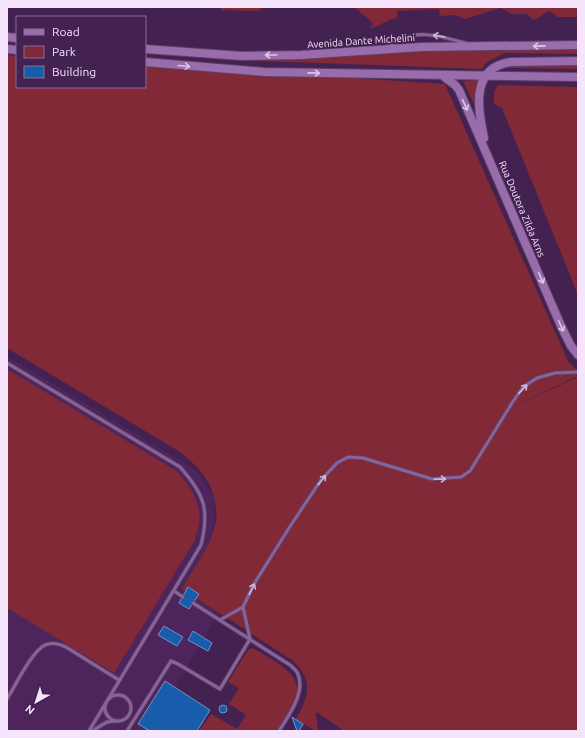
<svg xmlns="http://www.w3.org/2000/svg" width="585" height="738" font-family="Ubuntu,sans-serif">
<rect width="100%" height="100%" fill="#432150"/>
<path fill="#4d255c" d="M7,356l189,114 19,29 -1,25 -6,22 16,58 -75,127h-142z"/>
<path fill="#812936" d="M221,7h42l-4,4 -38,-1z
M354,7h224v10h-20l-9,-6 -15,9 -7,-6h-15l-12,-6 -35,11 -9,-4 -16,1 -1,-7 -42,2v7c-10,0 -16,9 -27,10l3,-5z
M578,47v7l-73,-1 -18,9 -5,7 -275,-10 1,-3z
M7,55l10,1v31h128v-23l300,20 123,277 10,10v5l-76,36 76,-35v354h-234l-27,-19 -1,2 2,17h-2l-12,-7 -5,7 4,-7 -7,-5c13,-23 18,-39 -4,-59l-96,-62 2,-5 -9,-6 -3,5 -4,-3c12,-21 29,-43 34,-68 1,-3 0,-8 0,-12 -2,-26 -16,-41 -36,-57l-173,-104z
M578,64v5l-74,-1 4,-3z
M479,80l-4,14 1,10h-2l-11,-23z
M498,85l80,2v208l-76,-187 -8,-4v-12z
M7,369l168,101c15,14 27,33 24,54 -1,5 -3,11 -4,16l-81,133 -107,-65z
M253,648c18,12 54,25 42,53 -4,11 -12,20 -18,30h-78l12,-17 26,15 9,-14 -17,-11 10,-16 -11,-6 20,-32z"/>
<path fill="#185cac" stroke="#6d95c9" d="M188,587l11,7 -10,15 -10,-6z
M164,626l19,11 -6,9 -19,-11z
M193,631l19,12 -4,8 -20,-11z
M165,681l45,29 -13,21h-47l-12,-7z
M219 709a4 4 0 1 1 8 0a4 4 0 1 1-8 0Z
M292,717l11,7 -4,7h-2z"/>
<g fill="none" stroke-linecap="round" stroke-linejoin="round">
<defs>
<path id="lane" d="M387,48c24,-21 51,-13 78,-5
M7,363l173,104c24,27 30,42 21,78l-112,186
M174,591l9,6
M193,603l97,62c2,2 5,4 7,7 10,19 -8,43 -18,59
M220,620l23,-13
M105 708a13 13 0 1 1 26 0a13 13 0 1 1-26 0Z
M7,699c8,-13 25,-48 38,-54 7,-3 15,-1 21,2l53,33
M92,731l15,-9 8,-1
M127,731l44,-70 7,3 42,25 30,-50 -7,-32 11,-23 35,-56 32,-48 16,-17 11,-6 15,1 69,21 29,-2 9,-6 42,-68 11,-16 14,-9 18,-5 23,-1"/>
<path id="secondary" d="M7,37l10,1
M7,49l10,1
M145,49l97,7 59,-1 120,-8 157,-2
M145,62l120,10 313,5
M442,75l13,10 4,5 102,236 10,20 7,9
M484,138c-6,-30 -14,-70 27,-76l67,-1"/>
</defs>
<use href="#lane" stroke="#5e4069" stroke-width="4.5"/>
<use href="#secondary" stroke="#5e4069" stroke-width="10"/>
<use href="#lane" stroke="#896398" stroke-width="3"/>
<use href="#secondary" stroke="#996dab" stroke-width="8"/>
</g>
<defs><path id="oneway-shaft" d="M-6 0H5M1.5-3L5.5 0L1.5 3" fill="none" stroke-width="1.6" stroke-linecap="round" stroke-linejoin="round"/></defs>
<g stroke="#cfb7d9">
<use href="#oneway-shaft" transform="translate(439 36) rotate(-171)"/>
<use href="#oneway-shaft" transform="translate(523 389) rotate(-47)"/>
<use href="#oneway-shaft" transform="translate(440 479) rotate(-2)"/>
<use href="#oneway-shaft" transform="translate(322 480) rotate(-51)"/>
<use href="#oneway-shaft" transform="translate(252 589) rotate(-64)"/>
</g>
<g stroke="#dec6e8">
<use href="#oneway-shaft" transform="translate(539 46) rotate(179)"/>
<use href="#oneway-shaft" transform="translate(271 55) rotate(180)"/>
<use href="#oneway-shaft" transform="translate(184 66) rotate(5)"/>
<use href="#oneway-shaft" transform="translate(314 73) rotate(1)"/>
<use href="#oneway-shaft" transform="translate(465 105) rotate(66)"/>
<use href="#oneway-shaft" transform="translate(541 278) rotate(67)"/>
<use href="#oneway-shaft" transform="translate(561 326) rotate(66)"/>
</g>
<g text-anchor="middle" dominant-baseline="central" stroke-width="3.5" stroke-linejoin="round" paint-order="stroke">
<g font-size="10" fill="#f5e4fc" stroke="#432150">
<text transform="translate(361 41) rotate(-4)">Avenida Dante Michelini</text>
<text transform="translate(522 209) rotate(67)">Rua Doutora Zilda Arns</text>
</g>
</g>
<rect width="585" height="738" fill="none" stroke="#f5e4fc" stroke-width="16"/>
<rect x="16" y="16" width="130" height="72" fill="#432150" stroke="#8a6f95"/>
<rect x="24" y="29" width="20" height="6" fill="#996dab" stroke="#8a6f95"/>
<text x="52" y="36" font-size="12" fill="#f5e4fc">Road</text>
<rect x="24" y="46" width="20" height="12" fill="#812936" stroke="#8a6f95"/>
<text x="52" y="56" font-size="12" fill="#f5e4fc">Park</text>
<rect x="24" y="66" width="20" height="12" fill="#185cac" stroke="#8a6f95"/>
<text x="52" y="76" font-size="12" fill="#f5e4fc">Building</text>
<g transform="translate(36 702) rotate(219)" stroke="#432150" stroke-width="3" paint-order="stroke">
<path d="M0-3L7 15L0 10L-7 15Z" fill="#f5e4fc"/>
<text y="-6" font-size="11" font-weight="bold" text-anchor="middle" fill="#f5e4fc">N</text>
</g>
</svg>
